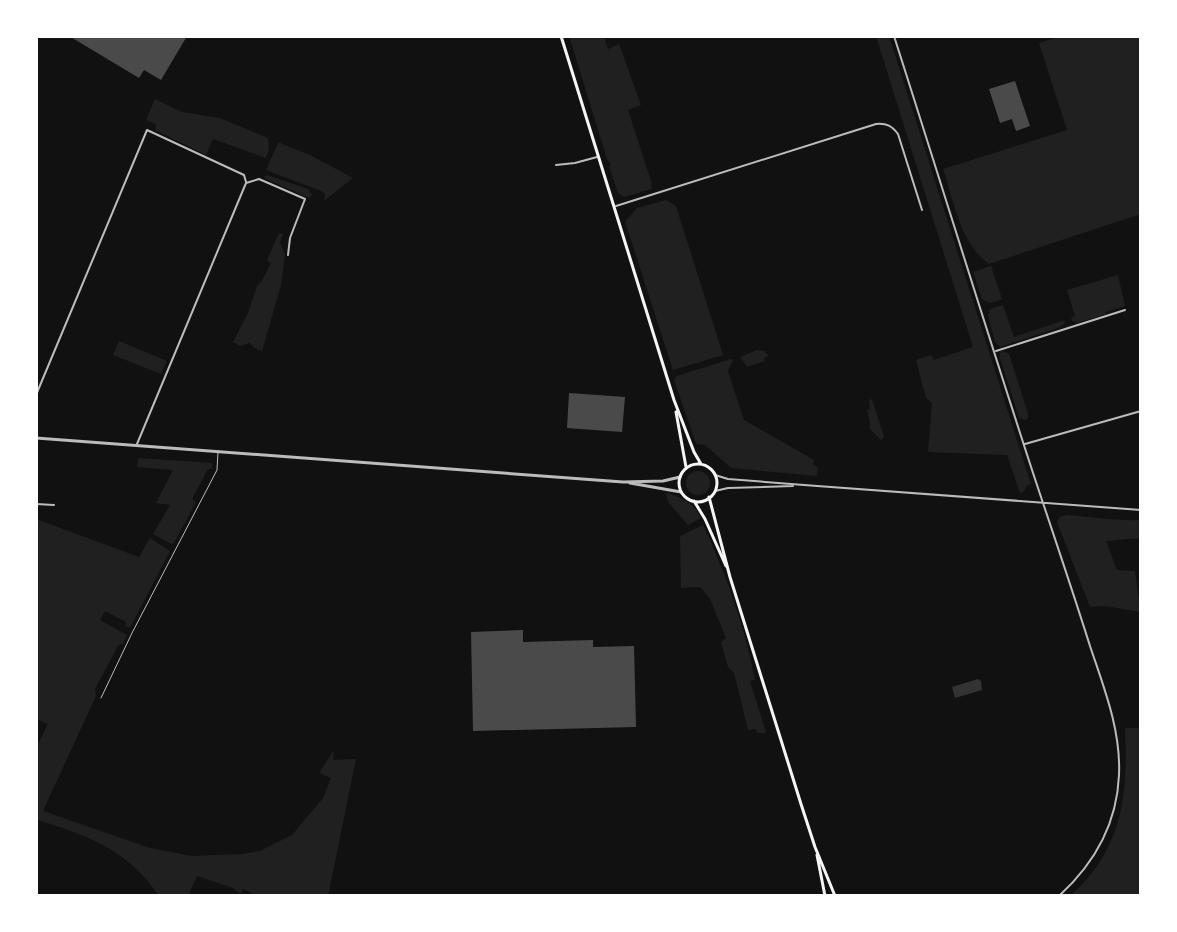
<svg xmlns="http://www.w3.org/2000/svg" width="1177" height="932" font-family="'Public Sans',sans-serif">
<rect width="100%" height="100%" fill="#111"/>
<path fill="#202020" d="M569,36h35l4,13 11,-5 22,61 -13,5 24,74 -1,1 1,4 -28,8 -6,-4 -9,-26 2,-2 -4,-6z
M876,36h13l142,448 -4,1 -3,6 -4,2 -13,-38 -79,-3 4,-49 -6,-5 -10,-38 15,-5 3,5 39,-13z
M1062,36h74l5,3v175l-152,50c-29,-21 -35,-62 -46,-95l124,-39 -28,-87z
M155,99l27,13 38,6 48,20 1,11 -3,9 -53,-19 -7,16 -51,-25 1,-6 -10,-4z
M281,142l1,2 28,11 43,23 -29,23 1,-7 -4,-3 -55,-21 12,-27z
M267,175l41,14 4,6 -3,3 -43,-19 -2,-2z
M666,200l10,6 47,149 -50,15 -48,-148 12,-14z
M279,233l4,1 -3,8 5,13 -4,30 -19,66 -6,-2 -7,-6 -9,3 -7,-4 15,-29 9,-27 5,-5 9,-18 -4,-3z
M991,266l11,33c-7,3 -14,6 -20,0l-9,-27z
M1118,275l7,31 -19,6v2l-29,9 -4,-1 -2,-4 4,-2 -8,-26z
M1003,305l11,32 51,-17 -1,4 -6,4 -58,19 -5,-5 -7,-27 2,-6z
M119,341l48,20 -6,13 -48,-19z
M757,350l8,1 3,5 -4,2 1,3 -18,6 -7,-10z
M1003,351l6,3 19,59v5l-3,2 -6,-2 -19,-60v-5z
M731,359l2,1 -5,11 16,49 70,40 -1,4 5,4 -1,8 -86,-8 -26,-23 -9,-1 -22,-64 3,-4z
M872,399l12,38 -3,3 -11,-11v-7l-3,-12 3,-1 -1,-9z
M138,458l74,5v6h-4l-16,30 4,3 -22,41 -3,1 -18,-10 17,-29 -14,-2 17,-33 -36,-3z
M686 483a12 12 0 1 1 24 0a12 12 0 1 1-24 0Z
M666,493c15,4 28,10 35,25l-13,7 -20,-23z
M1068,515c24,2 48,6 73,5v18l-35,3 11,29 18,1 4,30 2,1v10l-36,-6 -15,1 -33,-85 3,-5z
M36,519l103,38 11,-19 20,13 -40,77 -5,-2 1,-4 -21,-11 -5,9 27,15 -4,9h-4l-24,45 1,7 -53,115 107,37 42,8 51,-2 17,-3 32,-16 31,-37 8,-20 -12,-5 15,-23 -1,10 23,-1 -28,137h-71l-14,-7 -2,5 -8,-6 -36,-12 -9,20h-29c-31,-46 -70,-60 -121,-76l-2,3v-75l12,-24 -12,-5z
M703,525c23,49 42,102 52,155l-5,1 16,51 -1,1h-7l-3,-4 -7,1 -14,-57 -6,-6 -7,-25 5,-4 -16,-39 -10,-12 -19,1 -1,-52z
M1125,728h16v168h-71c53,-47 58,-101 55,-168z"/>
<path fill="#333" d="M978,679l3,2 1,9 -27,8 -3,-11z"/>
<path fill="#4a4a4a" d="M69,36h118l-26,44 -17,-10 -5,8z
M1015,81l15,45 -14,5 -4,-12 -12,4 -11,-34z
M569,393l56,4 -3,35 -55,-4z
M523,630v12l70,-2v7l41,-1 2,81 -163,4 -2,-99z"/>
<g fill="none" stroke-linecap="round" stroke-linejoin="round">
<path stroke="#bcbcbc" stroke-width="1" d="M101,698l31,-65 85,-163 1,-18"/>
<path stroke="#bcbcbc" stroke-width="2" d="M894,36c48,150 94,300 143,449 18,54 36,107 53,161 14,42 31,84 29,129 -2,48 -25,89 -60,121
M556,165l19,-2 22,-6
M616,206l260,-82c11,-1 16,2 22,10l24,76
M1140,339l1,-1
M996,351l129,-41
M36,395l111,-265 97,45 2,7
M137,444l109,-261 13,-4 46,20 -15,39 -2,17
M1025,444l116,-33
M715,475l13,4 76,6 337,25
M715,491l13,-3 65,-2
M36,504l18,1"/>
<path stroke="#bcbcbc" stroke-width="3" d="M36,438l587,44 40,-1 17,-4
M630,483l51,9"/>
<path stroke="#f5f5f5" stroke-width="3" d="M561,36l113,364 20,52 7,12
M676,412l10,55
M679 483a19 19 0 1 1 38 0a19 19 0 1 1-38 0Z
M709,497l21,80 71,227 14,43 20,49
M694,501l11,18 21,47
M817,855l8,41"/>
</g>
<rect width="1177" height="932" fill="none" stroke="#ffffff" stroke-width="76"/>
</svg>
